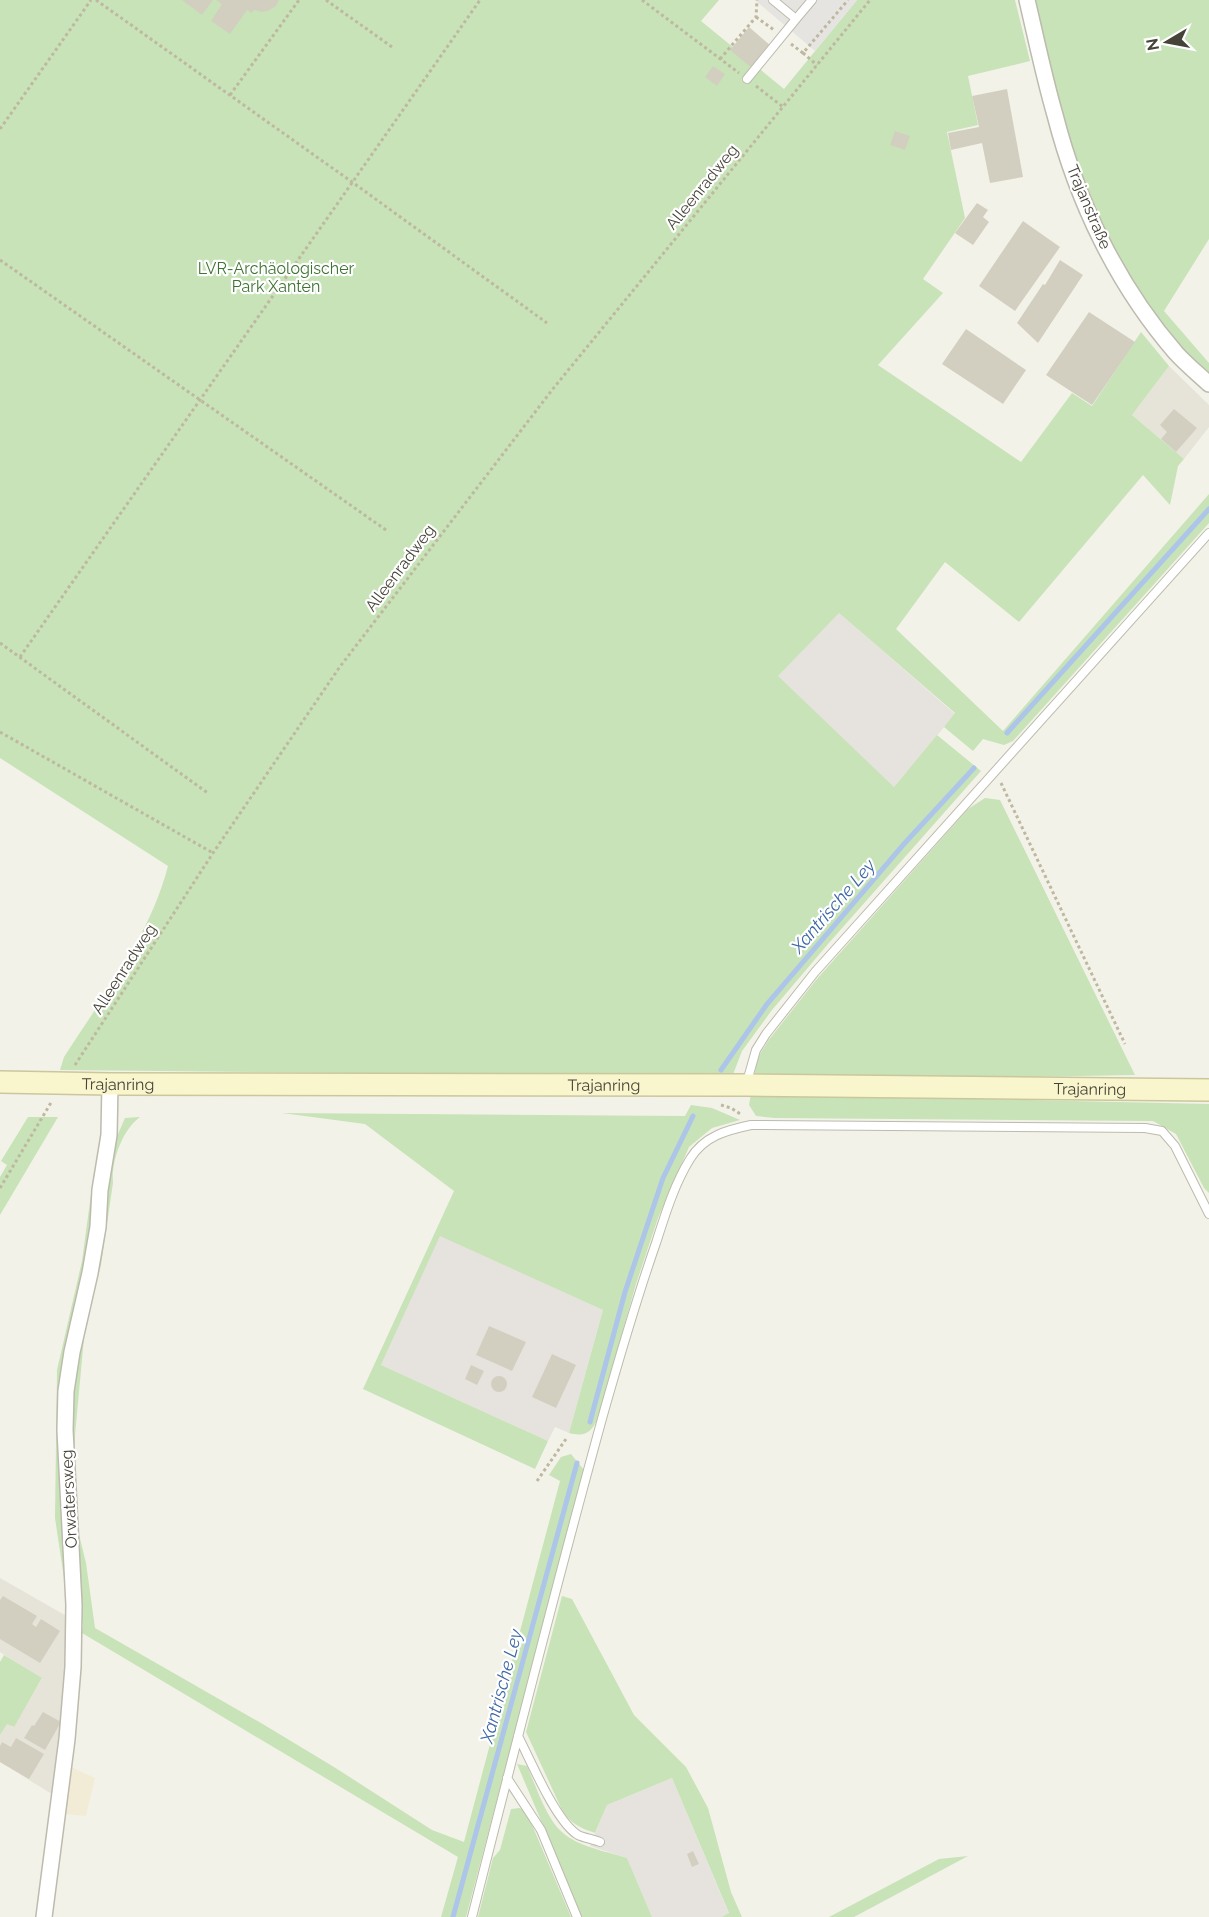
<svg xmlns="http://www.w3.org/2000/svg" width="1209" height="1917" font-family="Raleway,sans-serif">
<rect width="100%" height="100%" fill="#f3f2e9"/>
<path fill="#e6e4d8" d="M1169,366l40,39v22l-25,32 -52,-44z
M0,1578l70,40 -15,178 -55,-34v-27l7,-12 6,4 29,-48 -42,-27z"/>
<path fill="#f2ecd7" d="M69,1766l26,12 -9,38 -22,-2z"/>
<path fill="#e6e3de" d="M838,612l117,102 -61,73 -117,-110z
M440,1235l163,75 -34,123 -14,-6 -7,14 -167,-76z
M672,1778l57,136 -7,3h-70l-25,-59 -37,-12 17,-41z"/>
<path fill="#c7e3b7" d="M0,0h719l-18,21 83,68 73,-89h158l15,61 -62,15 10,49 -31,7 18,86 -42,61 20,14 -65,72 143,97 51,-69 20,13 49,-74 28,34 -37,49 52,44 -6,7 -8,39 -27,-30 -124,147 -74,-60 -49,67 107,102 206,-237v29l-196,218 -9,4 -21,-6 -10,12 -29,-24 11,-14 -116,-100 -61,63 116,111 43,-52 44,36 -153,173 -56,66 -30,41 -10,26 -672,-7 4,-13c39,-61 86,-121 104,-191l-168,-108z
M1033,0h176v239l-45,72 45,52v14c-54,-50 -101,-118 -125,-188 -22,-61 -35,-126 -51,-189z
M985,798l15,2 135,275 -313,5 -68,-2 3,-19 11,-18 48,-61 152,-171z
M751,1094l458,10v89l-5,-5 -28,-54 -23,-13 -378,-3 -19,-2 -7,-11z
M691,1105l21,3 28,12 -28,8 -23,19 -31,71 -22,66 -38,134c-7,15 -13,19 -29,15l34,-123 -163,-74 -59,129 167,76 -13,28 -172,-80 91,-198 -89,-67 -83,-11 403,3z
M28,1117h30l-58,98v-38l7,-12 -6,-4z
M140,1117c-18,13 -29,45 -27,66l-12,82 -16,62 -10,108v83l11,45 9,65 166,95 73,44 98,63 32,12 96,-361 -11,-6 12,-18 10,-3 13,16 -118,447h-25l17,-60 -376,-224 1,-8 -8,-39 -5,-192 41,-244 14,-32z
M94,1172l2,23 -4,41 -28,140 6,242 -15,-100 2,-148 25,-109z
M562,1596l10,3 62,116 52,52 22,41 23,84 11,25h-20l7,-4 -57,-135 -65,27 -12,28c-15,-5 -25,-10 -33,-23l-36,-78z
M4,1655l38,23 -28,49 -7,-3 -7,11v-73z
M517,1764l10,2c9,20 19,52 35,66 16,15 44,19 65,26l25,59h-70z
M520,1808l7,5 44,104h-93l15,-59 7,-8 11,-41z
M968,1856l-114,61h-25l110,-58z"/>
<path fill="#e5e4e1" d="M755,0h102l-42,51z"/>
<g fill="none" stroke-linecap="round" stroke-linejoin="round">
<path stroke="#adc5e9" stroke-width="5" d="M1007,733l202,-224
M721,1070l46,-66 136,-159 71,-77
M590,1422l35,-130 38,-114 30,-62
M453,1917l124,-454"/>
</g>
<path fill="#d3cfc0" d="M182,0h31l-11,15z
M216,0h63l-3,6 -8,5 -6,1 -8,-2 -2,3 -5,-3 -17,24 -19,-13 11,-17z
M749,27l22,19 -19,22 -22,-18z
M713,66l12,8 -8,12 -12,-9z
M1007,89l16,88 -33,6 -8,-40 -31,7 -3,-17 31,-6 -7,-31z
M895,131l15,5 -5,14 -15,-5z
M977,203l11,7 -5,7 6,5 -16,23 -18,-12z
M1023,221l37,26 -45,64 -36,-25z
M1060,260l23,15 -45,68 -21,-20 26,-39 2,1z
M1089,312l46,30 -43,63 -46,-30z
M966,329l60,41 -23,34 -61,-40z
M1174,409l23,19 -21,24 -15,-13 6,-7 -7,-7z
M489,1326l37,16 -14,29 -36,-16z
M552,1354l24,11 -20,43 -24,-11z
M471,1365l13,6 -7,14 -12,-6z
M491 1384a8 8 0 1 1 16 0a8 8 0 1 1-16 0Z
M3,1596l34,20 -5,8 4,3 5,-8 19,12 -20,32 -40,-24v-39z
M43,1712l18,10 -16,28 -21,-12 8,-13 2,1z
M16,1738l28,16 -15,25 -29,-17v-16l2,-4 9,5z
M693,1851l6,13 -7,3 -5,-13z"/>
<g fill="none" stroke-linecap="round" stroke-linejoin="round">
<defs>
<path id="service" d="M773,0l23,19 16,-19
M747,79l49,-60
M746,1085l10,-35 10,-16 49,-62 394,-439
M518,1736c12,23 38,86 60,99 6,3 15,4 22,7
M507,1778l34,52 36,87
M472,1917c43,-170 86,-340 133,-509 16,-56 32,-111 51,-165 9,-28 18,-58 34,-84 14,-23 37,-29 61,-34l394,3 17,3 13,15 34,68"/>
<path id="minor" d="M1027,0c9,38 17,77 28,115 22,86 62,170 121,238 10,11 22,21 33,31
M44,1917l23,-178 6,-72 1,-62 -9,-175 1,-39 6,-39 18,-79 8,-46 2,-37 9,-55 1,-51"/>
<g id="secondary">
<path id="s1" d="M0,1082l110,2 636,1 463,5"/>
</g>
</defs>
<use href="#service" stroke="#bdbbad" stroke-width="10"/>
<use href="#minor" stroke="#bdbbad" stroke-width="18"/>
<use href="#secondary" stroke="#cac79c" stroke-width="24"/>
<path stroke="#beb8a0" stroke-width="3" stroke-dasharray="3 3" stroke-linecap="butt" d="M96,0l256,182 195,141
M326,0l66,47
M642,0l97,73
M756,17l18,13
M791,44l12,9 45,-53
M803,53l14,12
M720,59l36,-42 1,-17
M756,86l27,21
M230,95l69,-95
M0,129l91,-129
M0,260l386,270
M0,643l209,151
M20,657l460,-657
M0,732l213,121
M1001,783l124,261
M75,1065l138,-212 126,-185 213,-278 318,-390
M721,1105l10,3 11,7
M0,1188l52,-87
M537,1481l29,-42"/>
<use href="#service" stroke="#fff" stroke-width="8"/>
<use href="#minor" stroke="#fff" stroke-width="15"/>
<use href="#secondary" stroke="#f9f6cd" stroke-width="21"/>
</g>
<g text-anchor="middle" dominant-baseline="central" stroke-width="4.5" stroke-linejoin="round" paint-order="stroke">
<g font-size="16" fill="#464338" stroke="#fff">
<text transform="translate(702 187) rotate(-51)">Alleenradweg</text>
<text transform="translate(1089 207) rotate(67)">Trajanstraße</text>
<text transform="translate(400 568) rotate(-53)">Alleenradweg</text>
<text transform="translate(124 969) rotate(-57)">Alleenradweg</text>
<text stroke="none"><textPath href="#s1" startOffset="118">Trajanring</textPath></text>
<text stroke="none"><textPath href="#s1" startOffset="604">Trajanring</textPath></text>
<text stroke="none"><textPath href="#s1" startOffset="1090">Trajanring</textPath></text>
<text transform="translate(69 1499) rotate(-93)">Orwatersweg</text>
</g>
<g font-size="16" fill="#3e7232" stroke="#fff">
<text x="276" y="268">LVR-Archäologischer<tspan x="276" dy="18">Park Xanten</tspan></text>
</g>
<g font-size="18" font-style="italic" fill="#3d67a6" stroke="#fff">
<text transform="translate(833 906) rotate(-49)">Xantrische Ley</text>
<text transform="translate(501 1686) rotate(-75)">Xantrische Ley</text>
</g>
</g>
<g transform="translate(1167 42) rotate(260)" stroke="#ffffff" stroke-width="4.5" paint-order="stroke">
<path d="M0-4.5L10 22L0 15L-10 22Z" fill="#464338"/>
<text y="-9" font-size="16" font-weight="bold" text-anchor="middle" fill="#464338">N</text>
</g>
</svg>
